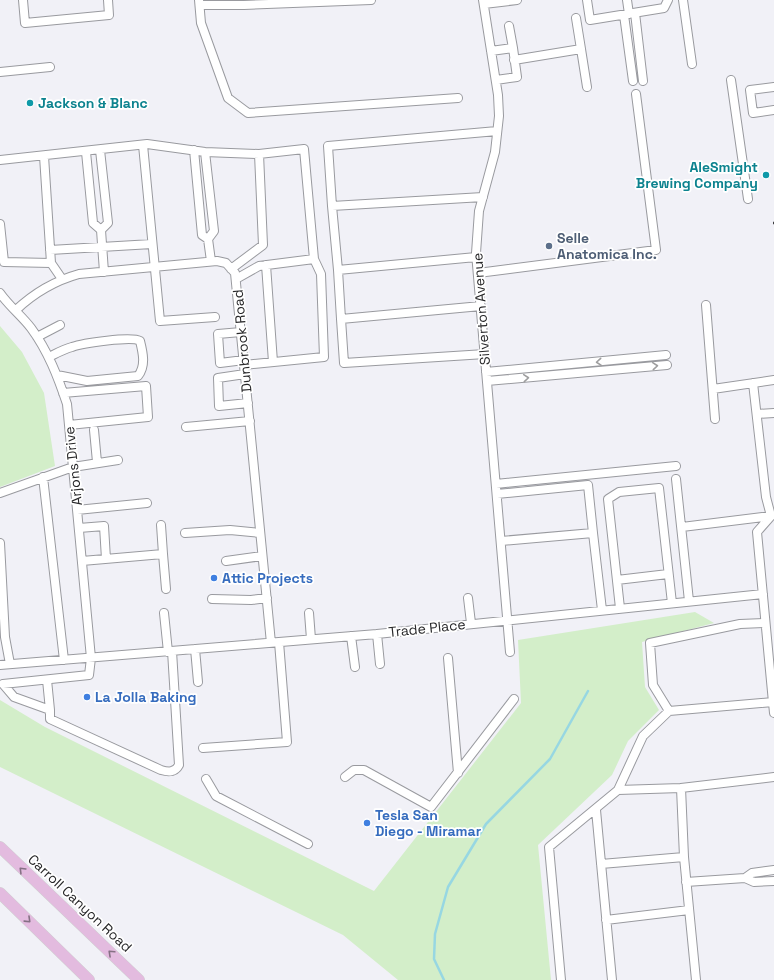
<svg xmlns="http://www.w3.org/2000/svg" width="774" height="980" font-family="'Space Grotesk',sans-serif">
<rect width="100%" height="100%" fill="#f1f1f7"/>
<path fill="#d3eec9" d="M0,326l22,26 22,41 11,73 -55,21z
M695,612l19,11 -72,19 3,45 14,23 -31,31 -16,34 -74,70 13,135h-153l-55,-45 -343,-168v-67l45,27 329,164 147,-188 -3,-63z"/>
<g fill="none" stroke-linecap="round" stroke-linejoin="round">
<path stroke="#97d7e2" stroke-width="2.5" d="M444,980l-10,-21 1,-25 13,-47 38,-63 64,-65 38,-68"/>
<defs>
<path id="minor" d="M23,0l2,23 84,-8 -1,-15
M199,0l2,23 27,75 20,15 210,-15
M483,0l15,95 1,21 -4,36 -16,59 -3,42 34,399
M587,0l3,20 74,-12 4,-8
M627,0l2,14
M683,0l9,64
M484,4l33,-4
M200,5h44l127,-5
M635,13l8,68
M624,15l9,66
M509,26l4,22
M581,49l6,38
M491,51l22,-3 4,29 -21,3
M514,60l67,-11 -5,-31
M0,72l50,-5
M731,80l17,119
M774,87l-24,3 3,23 21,-3
M143,145l17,176 55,-4
M194,150l8,85 6,4 6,-8 -9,-79
M86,152l7,71 8,7 7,-7 -8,-73
M44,156l7,107
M0,160l147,-16 58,8 54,2 45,-5 10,110 -55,7 -23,13
M332,206l-4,-60 169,-15
M0,224l4,38 47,1 11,16
M101,230l3,42
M208,239l3,22
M50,250l102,-6
M476,257l-138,13 -6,-64 151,-9
M266,265l7,97
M231,269l32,-24 -4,-91
M338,270l3,49
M478,273l178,-23 -20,-156
M0,293c9,13 22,23 31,35 17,23 27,49 36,76l24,254 -2,17 -86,9 11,13 36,13 -3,-30
M706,305l9,114
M481,306l-140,13 3,44 141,-9
M16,310c18,-17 38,-29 63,-36l138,-13 9,2 9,10 36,370
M241,332l-23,2 2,29 24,-3
M37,337l23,-12
M49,357c8,-4 15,-8 23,-10 11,-4 60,-11 68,-6 3,12 6,25 -2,35l-51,5 -30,-6
M244,365l80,-8 -3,-83 -7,-15
M486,372l180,-17
M245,374l-27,4 1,28 29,-3
M487,381l180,-16
M753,383l13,114 5,19
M713,389l61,-9
M63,393l83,-7 2,31 -79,8
M757,414l17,-1
M186,427l64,-6
M94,430l3,32
M43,477l21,183
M676,479l13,122
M496,484l180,-18
M0,493l73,-26 45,-7
M497,494l91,-9 5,48
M77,510l70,-7
M771,516l-14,16 17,181
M161,525l2,29
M682,527l89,-11
M79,528l25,-2 2,33
M185,533l45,-3 30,3
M501,541l92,-8 9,77
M0,543l5,94 5,27
M82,561l81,-7 3,35
M226,561l36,-5
M617,580l51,-6
M468,598l3,25
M212,599l39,1 16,-2
M620,608l-12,-109 11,-7 40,-4 13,115
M164,613l4,39
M309,613l2,26
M377,634l3,30
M351,636l4,31
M195,649l3,33
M448,658l10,115
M0,665l377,-31 386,-40
M50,710v9l111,51c7,2 14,3 18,-5l-7,-114
M669,711l104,-9
M203,748l84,-6 -8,-100
M345,777l9,-7h10l67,37 83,-108
M206,779l10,17 92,48
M681,788l-63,2 25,-54 26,-25 -16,-26 -3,-42 90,-19 25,-1
M596,810l16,170
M601,864l83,-7
M774,870l-22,3 -7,5 9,4 20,-1
M686,882l59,-4
M606,920l83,-10
M561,980l-12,-133 69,-57
M696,980l-12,-123 -3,-69 93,-11"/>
<path id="major" d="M0,847l139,133
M0,893l89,87"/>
</defs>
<use href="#minor" stroke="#999a9f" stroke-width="10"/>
<use href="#major" stroke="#cfcfd0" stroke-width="12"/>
<use href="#minor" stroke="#fff" stroke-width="8"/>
<use href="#major" stroke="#e3bbdf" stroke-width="11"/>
<path stroke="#3e3e41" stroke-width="2.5" stroke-dasharray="5 5" stroke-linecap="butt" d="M773,223h1"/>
</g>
<defs><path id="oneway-chevron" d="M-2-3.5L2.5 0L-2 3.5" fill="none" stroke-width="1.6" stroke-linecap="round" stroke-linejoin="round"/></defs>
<g stroke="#9e9e9f">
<use href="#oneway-chevron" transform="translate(599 362) rotate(175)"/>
<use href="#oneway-chevron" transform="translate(655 366) rotate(-5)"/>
<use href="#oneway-chevron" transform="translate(526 378) rotate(-5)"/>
</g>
<g stroke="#857184">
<use href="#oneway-chevron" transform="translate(22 870) rotate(-135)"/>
<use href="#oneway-chevron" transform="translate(28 920) rotate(44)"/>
<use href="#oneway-chevron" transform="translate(111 953) rotate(-137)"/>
</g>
<g fill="#0f9aa8" stroke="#fff" stroke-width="1.5">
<circle cx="30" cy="103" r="4"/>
<circle cx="766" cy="175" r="4"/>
</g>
<circle fill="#5c6f8a" stroke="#fff" stroke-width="1.5" cx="549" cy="246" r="4"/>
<g fill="#3f7fe0" stroke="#fff" stroke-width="1.5">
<circle cx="214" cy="578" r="4"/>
<circle cx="87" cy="697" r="4"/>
<circle cx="367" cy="823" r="4"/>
</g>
<g text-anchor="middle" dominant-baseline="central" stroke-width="3.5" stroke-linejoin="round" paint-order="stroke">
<g font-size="14" font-weight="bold" fill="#0d838f" stroke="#fff" text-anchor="start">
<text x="38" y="103">Jackson &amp; Blanc</text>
<text x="758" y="167" text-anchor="end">AleSmight<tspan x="758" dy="16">Brewing Company</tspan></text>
</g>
<g font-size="14" font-weight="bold" fill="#4e5e75" stroke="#fff" text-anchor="start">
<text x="557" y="238">Selle<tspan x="557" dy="16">Anatomica Inc.</tspan></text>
</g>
<g font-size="14" fill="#272729" stroke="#fff">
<text transform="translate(481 309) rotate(-94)">Silverton Avenue</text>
<text transform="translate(242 341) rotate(-95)">Dunbrook Road</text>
<text transform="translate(73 466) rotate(-96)">Arjons Drive</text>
<text transform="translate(427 628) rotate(-6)">Trade Place</text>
<text transform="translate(80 903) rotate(43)">Carroll Canyon Road</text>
</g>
<g font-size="14" font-weight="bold" fill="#366cbe" stroke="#fff" text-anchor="start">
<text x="222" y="578">Attic Projects</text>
<text x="95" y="697">La Jolla Baking</text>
<text x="375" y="815">Tesla San<tspan x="375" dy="16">Diego - Miramar</tspan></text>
</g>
</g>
</svg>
